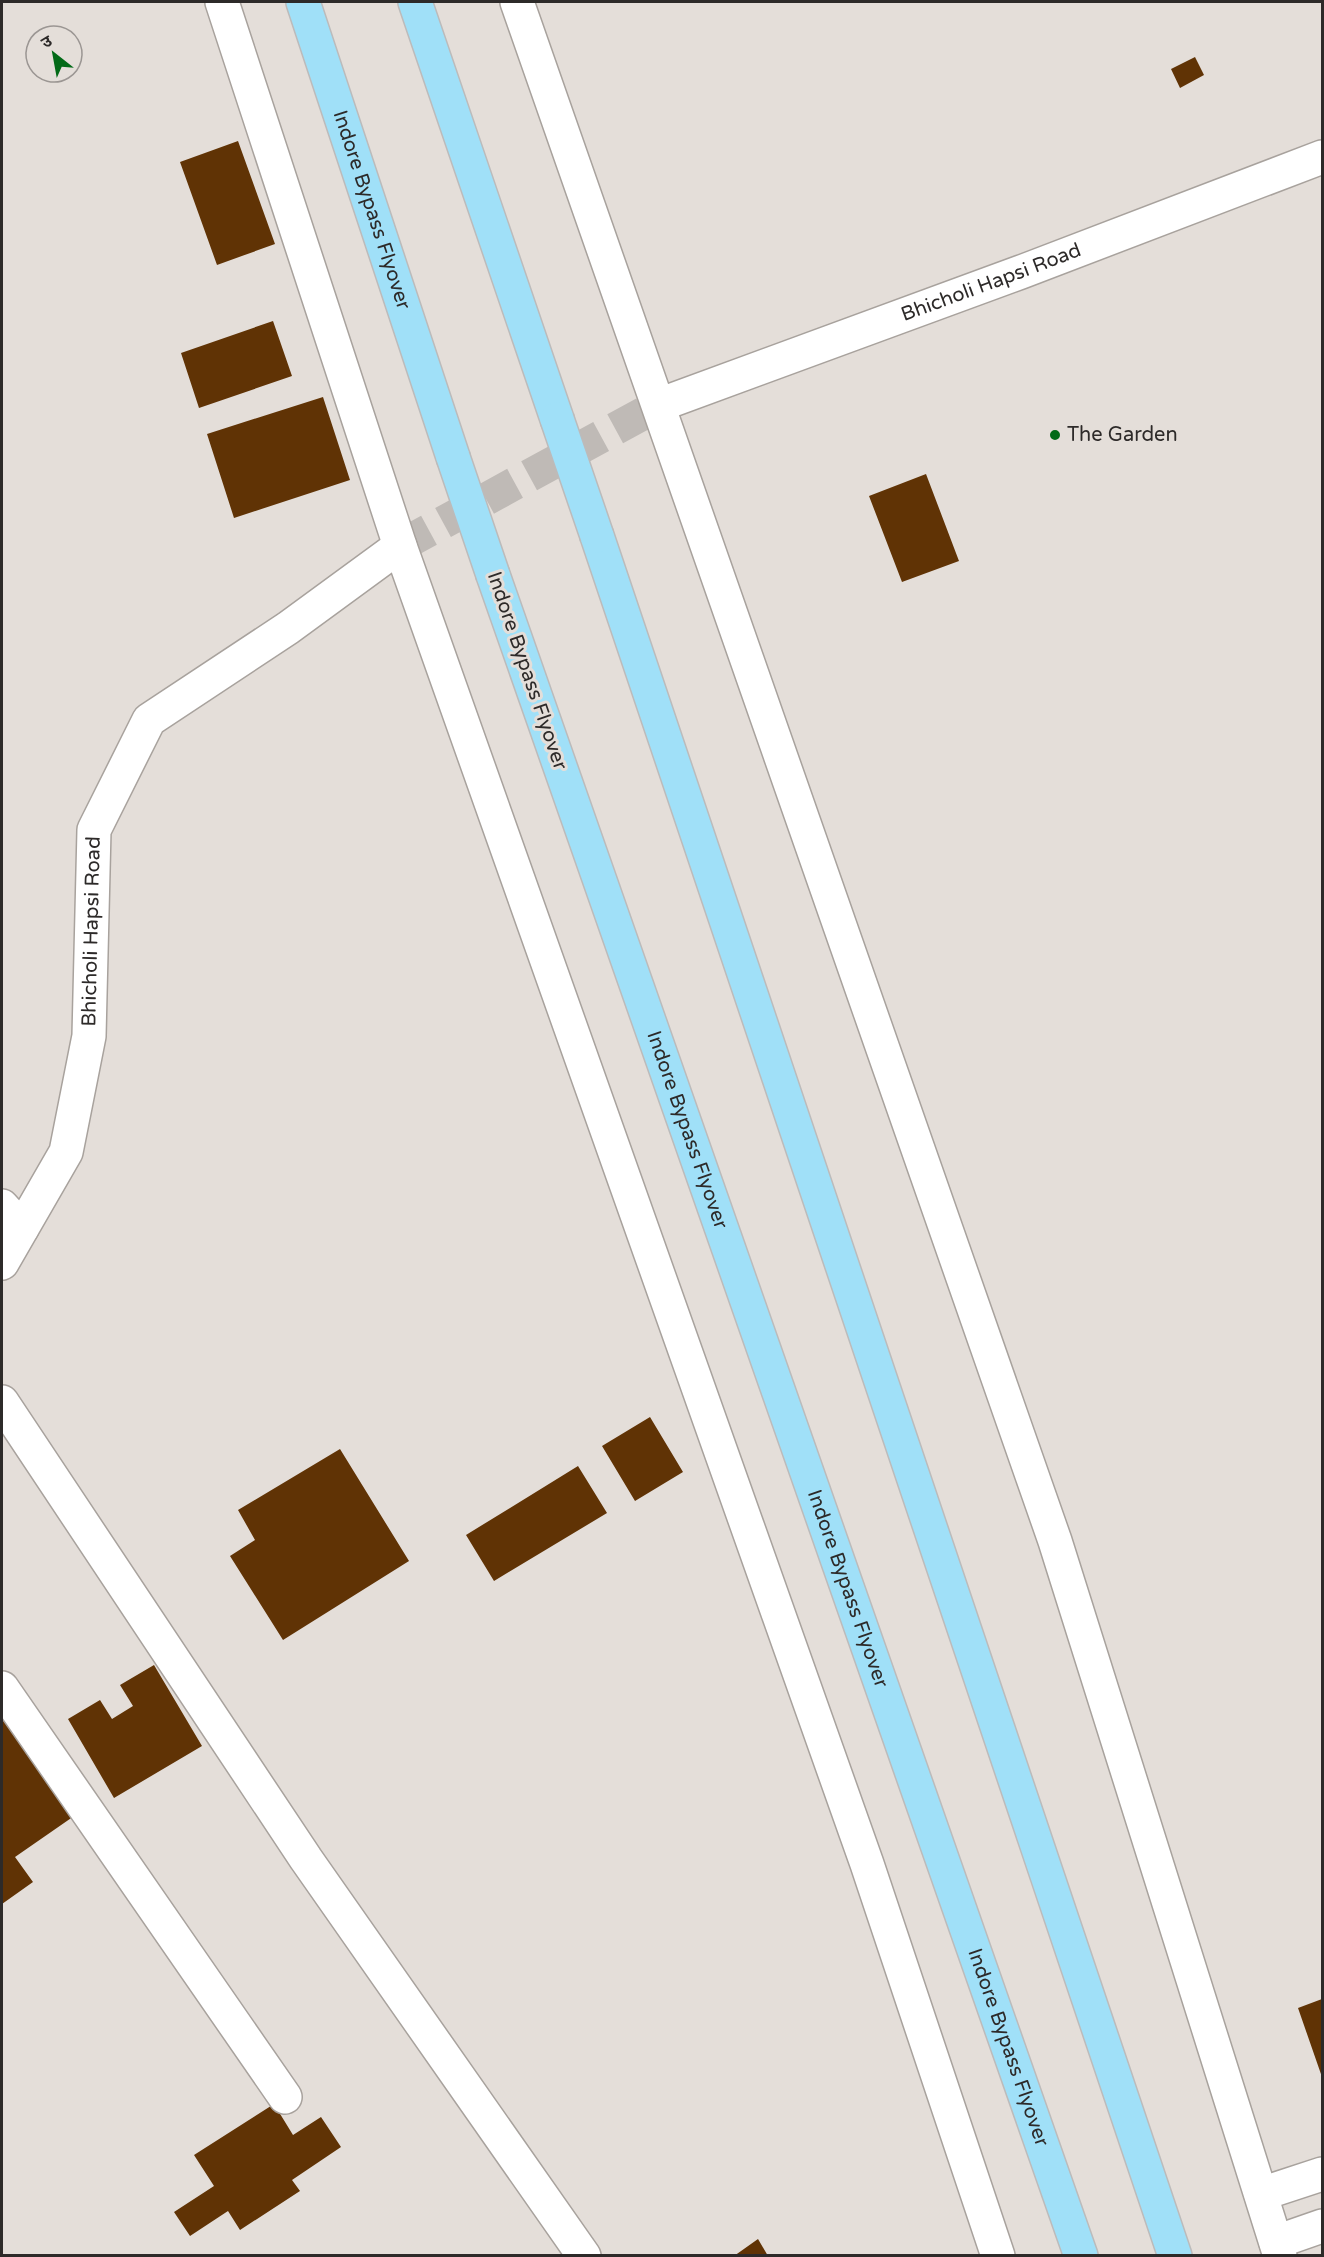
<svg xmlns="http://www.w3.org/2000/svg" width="1324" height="2257" font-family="'Varela Round','Noto Sans Devanagari',sans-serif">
<rect width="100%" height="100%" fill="#e4ded9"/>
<path fill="#603305" d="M1195,57l9,18 -24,13 -9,-19z
M238,141l37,103 -58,21 -37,-103z
M273,321l19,55 -93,32 -18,-55z
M323,397l27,83 -116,38 -27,-84z
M926,474l33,87 -57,21 -33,-86z
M650,1417l33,55 -48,29 -33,-55z
M340,1449l69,112 -126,79 -53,-84 25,-16 -17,-30z
M578,1466l29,47 -113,68 -28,-46z
M154,1665l48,81 -88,52 -46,-79 32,-19 12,19 21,-13 -13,-21z
M2,1707l75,107 -62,43 18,25 -31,22z
M1322,1999v78l-24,-69z
M274,2104l19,31 28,-18 20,30 -49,33 8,11 -60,39 -12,-19 -38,25 -16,-24 40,-26 -20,-31z
M758,2239l10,17h-34z"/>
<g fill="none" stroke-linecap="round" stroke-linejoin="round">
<path stroke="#bfbab6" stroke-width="33" stroke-dasharray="33 16" stroke-linecap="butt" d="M400,546l259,-141"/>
<defs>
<path id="minor" d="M2,1206l20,22
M2,1402l304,457 278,397
M2,1688l283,409
M1261,2194l61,-20
M1276,2242l46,-16"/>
<g id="tertiary">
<path d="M222,2l178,544 467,1318 131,392"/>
<path d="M517,2l538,1539 225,715"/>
<path id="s1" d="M659,405l362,-133 301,-115"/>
<path id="s2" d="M2,1263l64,-111 23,-116 5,-206 55,-110 139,-92 112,-82"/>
</g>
<g id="trunk">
<path id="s3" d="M303,2l150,455"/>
<path d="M415,2l142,417"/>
<path d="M597,536l578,1720"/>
<path id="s4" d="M493,575l588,1681"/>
</g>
</defs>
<use href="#minor" stroke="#a8a29d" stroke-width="36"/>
<use href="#tertiary" stroke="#a8a29d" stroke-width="36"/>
<use href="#trunk" stroke="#bcbbbb" stroke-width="36"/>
<use href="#minor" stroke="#fff" stroke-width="33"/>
<use href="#tertiary" stroke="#fff" stroke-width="33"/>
<use href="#trunk" stroke="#a0e0f8" stroke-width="33"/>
<defs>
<path id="trunk-bridge" d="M557,419l40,117
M453,457l40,118"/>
</defs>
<use href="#trunk-bridge" stroke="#bcbbbb" stroke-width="36" stroke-linecap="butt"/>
<use href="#trunk-bridge" stroke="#a0e0f8" stroke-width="33"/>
</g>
<circle fill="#026a17" stroke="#e4ded9" stroke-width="2" cx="1055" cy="435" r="6"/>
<g text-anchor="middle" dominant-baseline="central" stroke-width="6" stroke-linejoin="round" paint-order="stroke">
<g font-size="20" fill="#2d2a29" stroke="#e4ded9">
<text stroke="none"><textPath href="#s3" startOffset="219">Indore Bypass Flyover</textPath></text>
<text stroke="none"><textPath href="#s1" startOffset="354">Bhicholi Hapsi Road</textPath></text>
<text transform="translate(527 671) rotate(71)">Indore Bypass Flyover</text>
<text stroke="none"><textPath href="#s2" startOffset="351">Bhicholi Hapsi Road</textPath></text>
<text stroke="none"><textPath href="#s4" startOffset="588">Indore Bypass Flyover</textPath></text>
<text stroke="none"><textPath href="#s4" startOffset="1074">Indore Bypass Flyover</textPath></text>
<text stroke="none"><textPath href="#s4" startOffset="1560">Indore Bypass Flyover</textPath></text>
</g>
<g font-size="20" fill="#2d2a29" stroke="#e4ded9" text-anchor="start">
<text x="1067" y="435">The Garden</text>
</g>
</g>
<rect width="1324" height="2257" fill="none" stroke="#2d2a29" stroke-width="6"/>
<g transform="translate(54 54) rotate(329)"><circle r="28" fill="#e4ded9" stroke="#9b9693" stroke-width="1.5"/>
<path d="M0-4.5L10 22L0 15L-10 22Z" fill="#026a17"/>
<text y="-9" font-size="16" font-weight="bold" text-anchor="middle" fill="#2d2a29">उ</text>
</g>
</svg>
